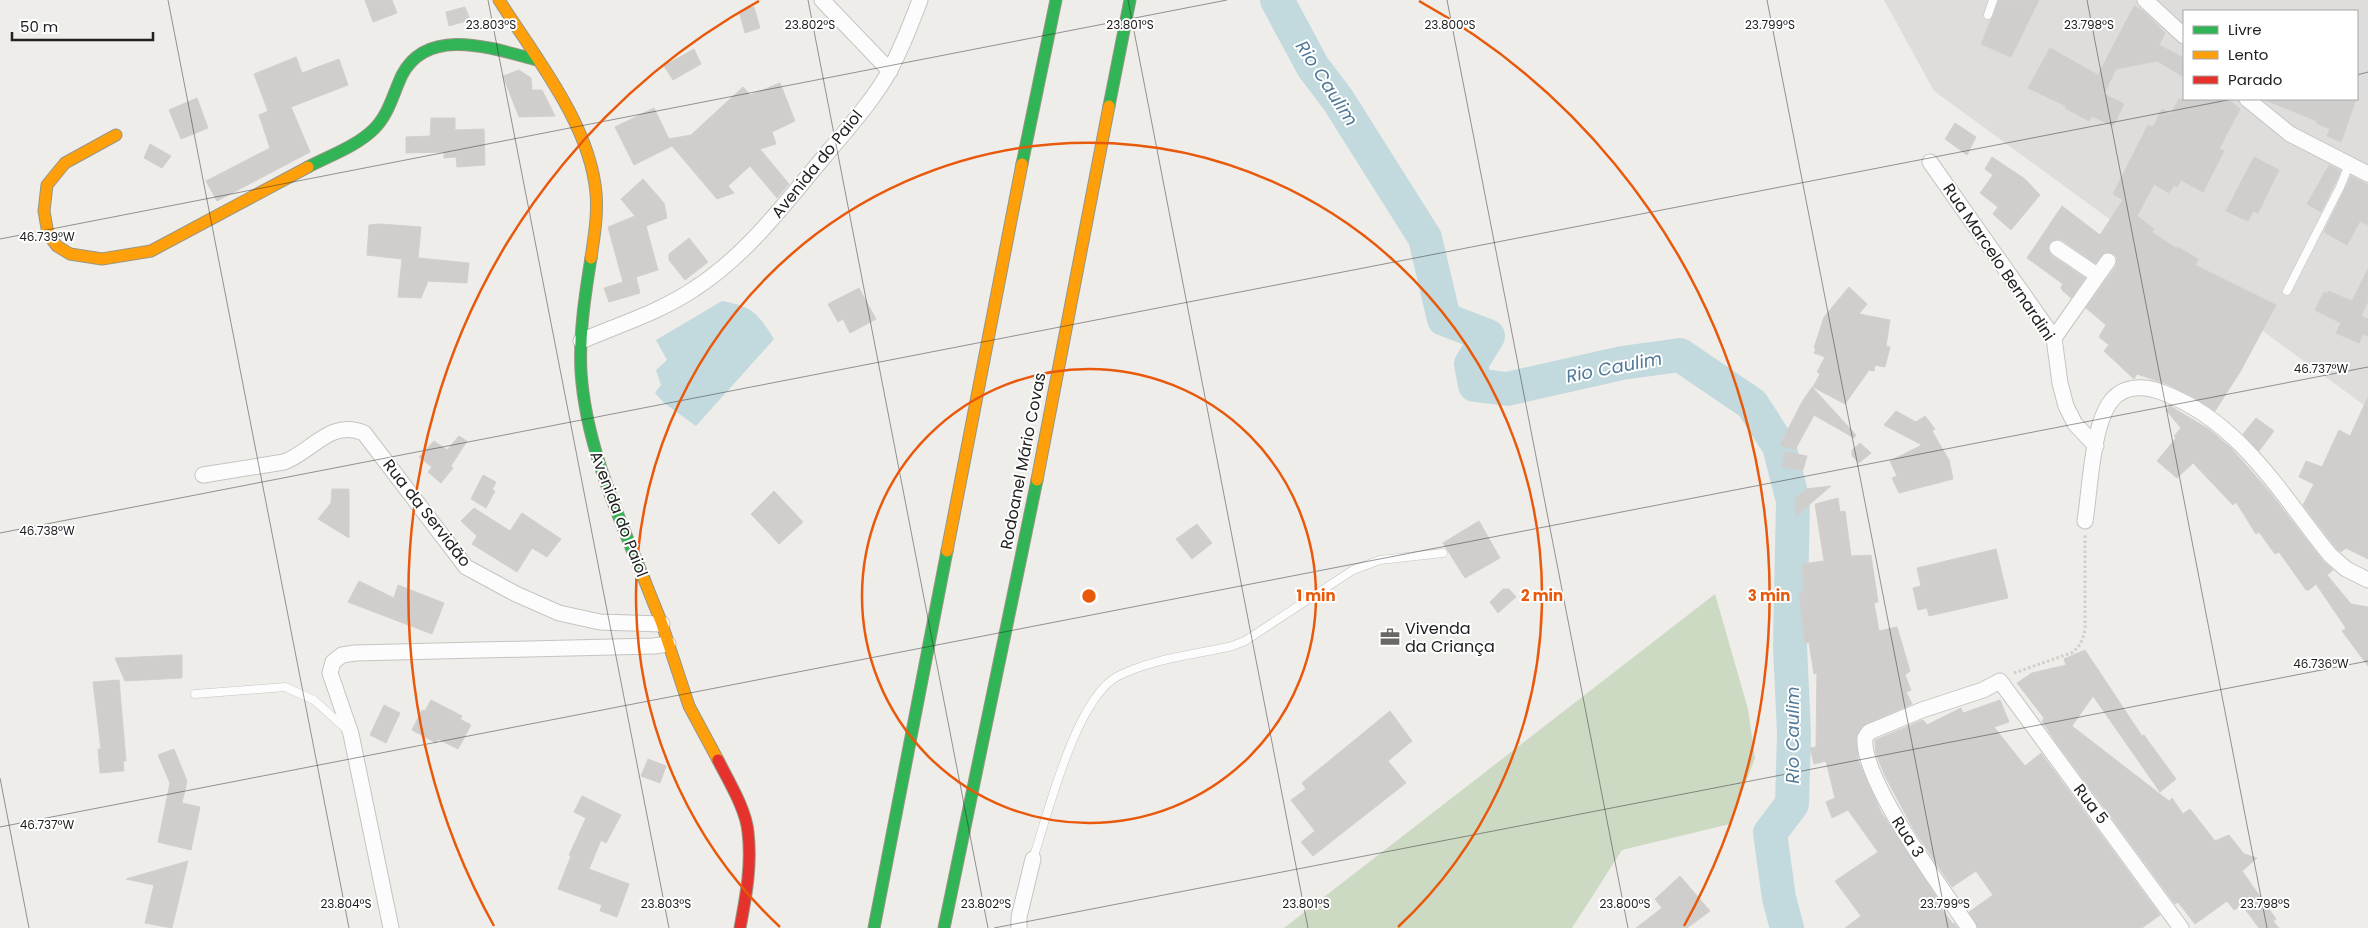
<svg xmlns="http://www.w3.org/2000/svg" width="2368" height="928" font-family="Poppins,sans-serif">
<rect width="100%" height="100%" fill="#efedea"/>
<path fill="#dedddb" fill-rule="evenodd" d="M1884,0h484v408l-434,-317zM2184,11h173v88h-173z"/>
<path fill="#cddac3" d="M1715,594l33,115 7,49 -25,66 -108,26 -50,78h-288z"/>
<path fill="#c2dadd" d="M722,301c32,6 35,12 52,38l-78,87 -32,-23 -9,-10 6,-8 -5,-15 11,-10 -11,-20z"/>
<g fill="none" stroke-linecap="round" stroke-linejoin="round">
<path stroke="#c2dadd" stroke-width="34" d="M1277,0l36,67 25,33 87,138 19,81 44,17 -17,28 4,21 32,4 115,-26 58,-8 72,49 27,42 14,55 -3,145 4,88 -2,70 -22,29 9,65 8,30"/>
</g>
<path fill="#d0cecc" stroke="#d2cfcc" d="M365,0h27l5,13 -24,9z
M1999,0h40l-28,57 -30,-13z
M2134,6l9,5 22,22 -6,12 25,13v19l-27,-16 -41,8 -12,25 20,10 -11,22 -21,-10 -3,5 -24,-13 1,-2 -38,-18 22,-40 48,27z
M465,7l5,13 -21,6 -3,-14z
M754,7l6,21 -15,5 -6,-22z
M694,49l7,15 -28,16 -9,-14z
M296,57l6,16 37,-14 9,26 -57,22 19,45 -93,49 -11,-20 64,-33 -11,-33 9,-4 -14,-37z
M519,70l12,8 1,12h10l13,26 -36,1 -16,-41z
M780,83l15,38 -23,11 4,12 -16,5 29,35 -12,14 -27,-32 -22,20 6,7 -17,6 -45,-53 -38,19 -19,-38 39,-19 15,31 22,-4 52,-48 7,8z
M197,98l11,30 -27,11 -12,-29z
M2179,99h49l12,10 -21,40 5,2 -21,41 -22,-12 -4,7 -3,-2 -5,8 -15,-9 -17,32 17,13 -2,3 25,17 1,-2 20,12 -3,6 81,40 -36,67 -25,39 -20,-13 -28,-14 -30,-10 -3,5 -30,-28 5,-6 -10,-8 7,-12 -20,-17 30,-42 1,-8 -3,-4 -10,-1 -9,10 -33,-23 -5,-1 -7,3 -2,6 3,7 34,23 -14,20 -9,-8 -1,-3 2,-3 -36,-26 35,-52 38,29 23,-35 -10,-6 35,-69 5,2 9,-18 9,5z
M2356,99l-15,43 -14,-6 3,-7 -14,-6 1,-2 -52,-21z
M431,118h24v12l29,-1 1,36 -28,2 -1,-10 -12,1v-6l-38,1v-16l24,-1z
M1955,123l21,14 -9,18 -22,-16z
M150,144l21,12 -9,12 -18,-10z
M1992,157l33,22 15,16 -29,35 -18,-16 5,-7 -18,-14 13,-18 -8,-6z
M2254,157l25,13 -21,43 -5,-2 -5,10 -22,-10z
M2329,165l12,6 -20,41 -14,-8z
M2351,176l17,9v40l-8,-4 -13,24 -23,-13z
M643,179l21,24 3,15 -21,8 12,44 -25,8 3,-1 4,16 -31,9 -5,-14 19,-6 -15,-55 27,-11 -14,-17z
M380,224l41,3 -3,31 51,5 -2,20 -39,-2 -7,17 -23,-1 4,-38 -35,-4 2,-30z
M689,238l19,24 -23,18 -16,-20v-6z
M2368,269v32l-7,15 7,3v17l-5,-2 -4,9 -23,-10 5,-10 -26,-13 9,-18 3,2 1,-3 24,10z
M1849,287l18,17 -8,10 31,6 -4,26 4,1 -5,20 -10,-2 -1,6 -5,-1 -24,34 -32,-17 7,-13 -3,-2 8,-15 -11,-4 2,-4 -2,-1 10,-31z
M859,288l17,31 -26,14 -7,-14 -5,3 -10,-18z
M1812,387l44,48 -2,3 -40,-23 -19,35 -15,-5 22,-43z
M2368,397v162l-22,-11 -5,4 -4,-3 -34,-44 11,-21 -15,-7 7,-16 16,6 17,-37 11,6z
M2170,406l40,24 21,18 37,42 55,71 10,9 -6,5 24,29 17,3v59l-26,-35 4,-3 -30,-44 -7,6h-3l-27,-38 -4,2 -16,-22 -3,2 -20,-32 -3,3 -40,-42 -16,15 -20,-17 19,-23 -2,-2 7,-8 -15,-18z
M1896,411l20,11 9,-6 10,13 -3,2 17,29 4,19 -54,14 -7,-15 5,-2 -7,-15 32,-16 -38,-20z
M2256,418l18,13 -15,20 -16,-17z
M459,436l8,5 -16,25 2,2 -12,15 -13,-11 4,-5 -13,-10 15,-16 13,9z
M1860,443l11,10 -12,10 -7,-7v-6z
M1785,452l22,4 -4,14 -21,-3z
M483,475l13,7 -4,8 3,1 -9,17 -15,-9z
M1831,486l-35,30 -1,-17 11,-10z
M332,489h17v49l-31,-19 13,-16z
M774,491l29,31 -24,22 -28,-30z
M1838,498l2,14 5,-1 6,45 20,-1 7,47 -4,1 5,28 18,-4 13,44 -5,4 6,15 -5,2 6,12 -50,22 -6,12 2,22 23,52 56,86 -2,2 18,24 1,-1 4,5h-113l16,-12 -26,-35 43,-29 -30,-42 -16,8 -6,-16 9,-4 -9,-37 -12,3 -4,-16 6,-1 1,-74 -3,1 -5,-32 -4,1 -6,-51h5l-2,-28 22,-3 -9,-57z
M474,508l36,23 12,-18 39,26 -14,18 -15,-9 -15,24 -45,-28 5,-8 -16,-15z
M1479,521l21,37 -35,20 -22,-35z
M1197,524l15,19 -20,16 -16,-20z
M1996,549l12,49 -79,18 -2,-8 -9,2 -5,-22 8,-2 -4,-18z
M359,581l35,17 4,-13 46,18 -12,31 -84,-32z
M1503,589h6l7,8 -18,16 -8,-11z
M2085,650l57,86 2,-1 32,44 -16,13 -67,-96 -21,30 97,75 3,-3 11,16 7,-5 25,32 14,-6 15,19 13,4 -15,13 34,48 -3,2 6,7h-20l-17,-23 -8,5 -7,-9 -32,23 -17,-22 -3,2 -119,-162 -14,-21 2,-3 -27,-35 15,-10 34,-8 -2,-6z
M182,655v23l-57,3 -10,-23z
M119,680l7,81h-3l1,10 -24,2 -2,-24h3l-8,-67z
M431,700l31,16 -2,3 11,6 -13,24 -20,-10 -2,4 -24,-13 10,-20 3,1z
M2000,700l9,22 -15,5 31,39 16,-13 119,162 -18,13h-164l-9,-16 24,-17 -17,-24 -24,16 -38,-57 -29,-54 -9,-22 -1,-14 48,-20 4,5 34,-17 2,5z
M384,705l16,8 -14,30 -16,-8z
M1390,711l22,30 -24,20 18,22 -93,73 -12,-14 14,-11 -24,-31 15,-11 -4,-6z
M174,749l13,32 -5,22 18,4 -9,43 -33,-8 12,-59 -12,-28z
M648,759l18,7 -6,17 -19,-7z
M582,796l39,19 -15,28 -5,-3 -12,29 40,15 -12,33 -17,-6 2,-6 -44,-16 13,-33 -2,-1 17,-37 -12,-6z
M188,861l-16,67 -27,-5 9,-38 -28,-6z
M1680,876l30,35 -23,17h-51l26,-20 -7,-9z"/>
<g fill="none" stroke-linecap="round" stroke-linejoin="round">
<defs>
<path id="lane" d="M1988,15l5,-15
M2287,291l53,-104 9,-22
M195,694l90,-7 29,13 32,29
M1033,859c15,-46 43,-161 85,-183 36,-18 76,-21 114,-30l13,-5 108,-71 27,-10 63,-7"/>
<path id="street" d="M822,0l68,71
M2145,0l39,36
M2247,99l43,35 78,40
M1930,162l124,176 6,45 6,23 9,18 21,22
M2057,248l40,27
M2054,338l54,-77
M581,341c37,-16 79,-29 113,-52 53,-34 90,-85 130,-132 23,-28 49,-56 66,-87 12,-23 21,-46 30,-70
M203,475l81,-13c29,-11 46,-43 80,-29l102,134 50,27 43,19 41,9 62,2
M2085,521c5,-30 7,-98 27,-121 13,-16 35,-14 52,-7 77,30 116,100 166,162l16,14 22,11
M391,928l-40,-194 -21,-61 3,-11 9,-7 13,-2 299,-7 14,-2
M1019,928v-11l14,-58
M1969,928c-25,-37 -108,-148 -104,-190l4,-6 53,-22 61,-20 17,-9 181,247"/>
<path id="fast" d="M1109,106l21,-106
M1022,164l34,-164
M308,167c21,-11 49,-21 66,-38 15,-15 19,-35 28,-54 26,-50 92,-26 135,-15
M591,258c-6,37 -12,76 -10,114 5,74 36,140 63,207
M874,928l73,-377
M944,928l93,-448"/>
<path id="slow" d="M499,0c36,57 91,124 97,193 2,22 -2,44 -5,65
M116,135l-51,28 -18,22 -3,26 4,23 9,12 13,8 32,5 49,-8 157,-84
M1037,480l72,-374
M947,551l75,-387
M644,579l18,45 27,82 29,54"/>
<path id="jam" d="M718,760c10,20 28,49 30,72 4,33 -2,64 -8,96"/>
</defs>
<use href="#lane" stroke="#c5c4c2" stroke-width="9"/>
<use href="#street" stroke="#c5c4c2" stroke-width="17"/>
<use href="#fast" stroke="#979784" stroke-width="13"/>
<use href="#slow" stroke="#979784" stroke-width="13"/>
<use href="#jam" stroke="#979784" stroke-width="13"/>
<path stroke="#d6cbca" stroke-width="3" stroke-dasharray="2.5 2.5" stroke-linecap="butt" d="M2014,673l57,-20c9,-6 12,-13 14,-24v-94"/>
<use href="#lane" stroke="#fdfcfc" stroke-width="8"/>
<use href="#street" stroke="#fdfcfc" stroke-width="15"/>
<use href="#fast" stroke="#30b455" stroke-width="11"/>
<use href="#slow" stroke="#ff9f0a" stroke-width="11"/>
<use href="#jam" stroke="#e5322d" stroke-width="11"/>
</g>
<path fill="none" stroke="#212121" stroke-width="1" stroke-opacity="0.45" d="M168,0l181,928M488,0l181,928M808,0l180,928M1128,0l180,928M1447,0l181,928M1767,0l181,928M2087,0l180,928M2357,75l11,-3M0,239l1227,-239M0,533l2233,-434M0,778l29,150M0,827l2368,-460M994,928l1374,-267"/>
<g fill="none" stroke="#e8590c" stroke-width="2.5">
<circle cx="1089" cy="596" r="227"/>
<path d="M780 927A453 453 0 1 1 1398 927"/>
<path d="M494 926A680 680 0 0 1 759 1M1419 1A680 680 0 0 1 1684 926"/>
</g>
<defs>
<symbol id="office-bare" viewBox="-9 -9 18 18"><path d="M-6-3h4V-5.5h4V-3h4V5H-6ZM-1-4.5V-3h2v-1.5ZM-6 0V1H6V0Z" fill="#696867" stroke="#fff" stroke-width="2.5" paint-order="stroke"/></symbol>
</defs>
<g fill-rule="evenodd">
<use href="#office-bare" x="1376" y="623" width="28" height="28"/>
</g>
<g text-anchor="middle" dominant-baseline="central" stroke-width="4" stroke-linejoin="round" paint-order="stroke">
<g font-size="16" fill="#212121" stroke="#fff">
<text transform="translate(817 164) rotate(-51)">Avenida do Paiol</text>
<text transform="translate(1999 262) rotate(56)">Rua Marcelo Bernardini</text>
<text transform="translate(1023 461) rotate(-79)">Rodoanel Mário Covas</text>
<text transform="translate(427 513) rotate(52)">Rua da Servidão</text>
<text transform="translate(619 514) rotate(69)">Avenida do Paiol</text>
<text transform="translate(2091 804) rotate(53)">Rua 5</text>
<text transform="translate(1908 837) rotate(57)">Rua 3</text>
</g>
<g font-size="16" fill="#212121" stroke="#fff" text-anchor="start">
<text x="1405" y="628">Vivenda<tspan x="1405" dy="18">da Criança</tspan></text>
</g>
<g font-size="18" font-style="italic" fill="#517997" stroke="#fff">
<text transform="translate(1327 83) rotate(57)">Rio Caulim</text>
<text transform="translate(1614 367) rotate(-11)">Rio Caulim</text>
<text transform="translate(1792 735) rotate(-90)">Rio Caulim</text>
</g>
</g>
<g font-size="12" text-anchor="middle" fill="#212121" stroke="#fff" stroke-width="4" stroke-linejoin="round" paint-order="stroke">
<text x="491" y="29">23.803°S</text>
<text x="810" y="29">23.802°S</text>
<text x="1130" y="29">23.801°S</text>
<text x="1450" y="29">23.800°S</text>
<text x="1770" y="29">23.799°S</text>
<text x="2089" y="29">23.798°S</text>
<text x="47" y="241">46.739°W</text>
<text x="2321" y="373">46.737°W</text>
<text x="47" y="535">46.738°W</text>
<text x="2321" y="668">46.736°W</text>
<text x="47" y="829">46.737°W</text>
<text x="346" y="908">23.804°S</text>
<text x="666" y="908">23.803°S</text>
<text x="986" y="908">23.802°S</text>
<text x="1306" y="908">23.801°S</text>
<text x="1625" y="908">23.800°S</text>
<text x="1945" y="908">23.799°S</text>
<text x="2265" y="908">23.798°S</text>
</g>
<circle cx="1089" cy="596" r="8" fill="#e8590c" stroke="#fff" stroke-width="2.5"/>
<g font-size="15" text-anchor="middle" font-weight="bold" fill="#e8590c" stroke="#fff" stroke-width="4" stroke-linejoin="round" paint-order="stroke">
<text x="1316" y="601">1 min</text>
<text x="1542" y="601">2 min</text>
<text x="1769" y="601">3 min</text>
</g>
<rect x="2183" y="10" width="175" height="90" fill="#ffffff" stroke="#a6a6a6"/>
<rect x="2193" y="26" width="25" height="8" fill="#30b455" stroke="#a6a6a6"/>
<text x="2228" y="35" font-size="15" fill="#212121">Livre</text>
<rect x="2193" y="51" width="25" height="8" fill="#ff9f0a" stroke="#a6a6a6"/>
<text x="2228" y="60" font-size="15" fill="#212121">Lento</text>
<rect x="2193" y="76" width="25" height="8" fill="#e5322d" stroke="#a6a6a6"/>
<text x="2228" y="85" font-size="15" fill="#212121">Parado</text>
<path d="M12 32v8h141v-8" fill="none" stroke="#212121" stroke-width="2.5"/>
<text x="20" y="32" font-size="15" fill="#212121" stroke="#ffffff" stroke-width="4" paint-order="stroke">50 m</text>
</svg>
